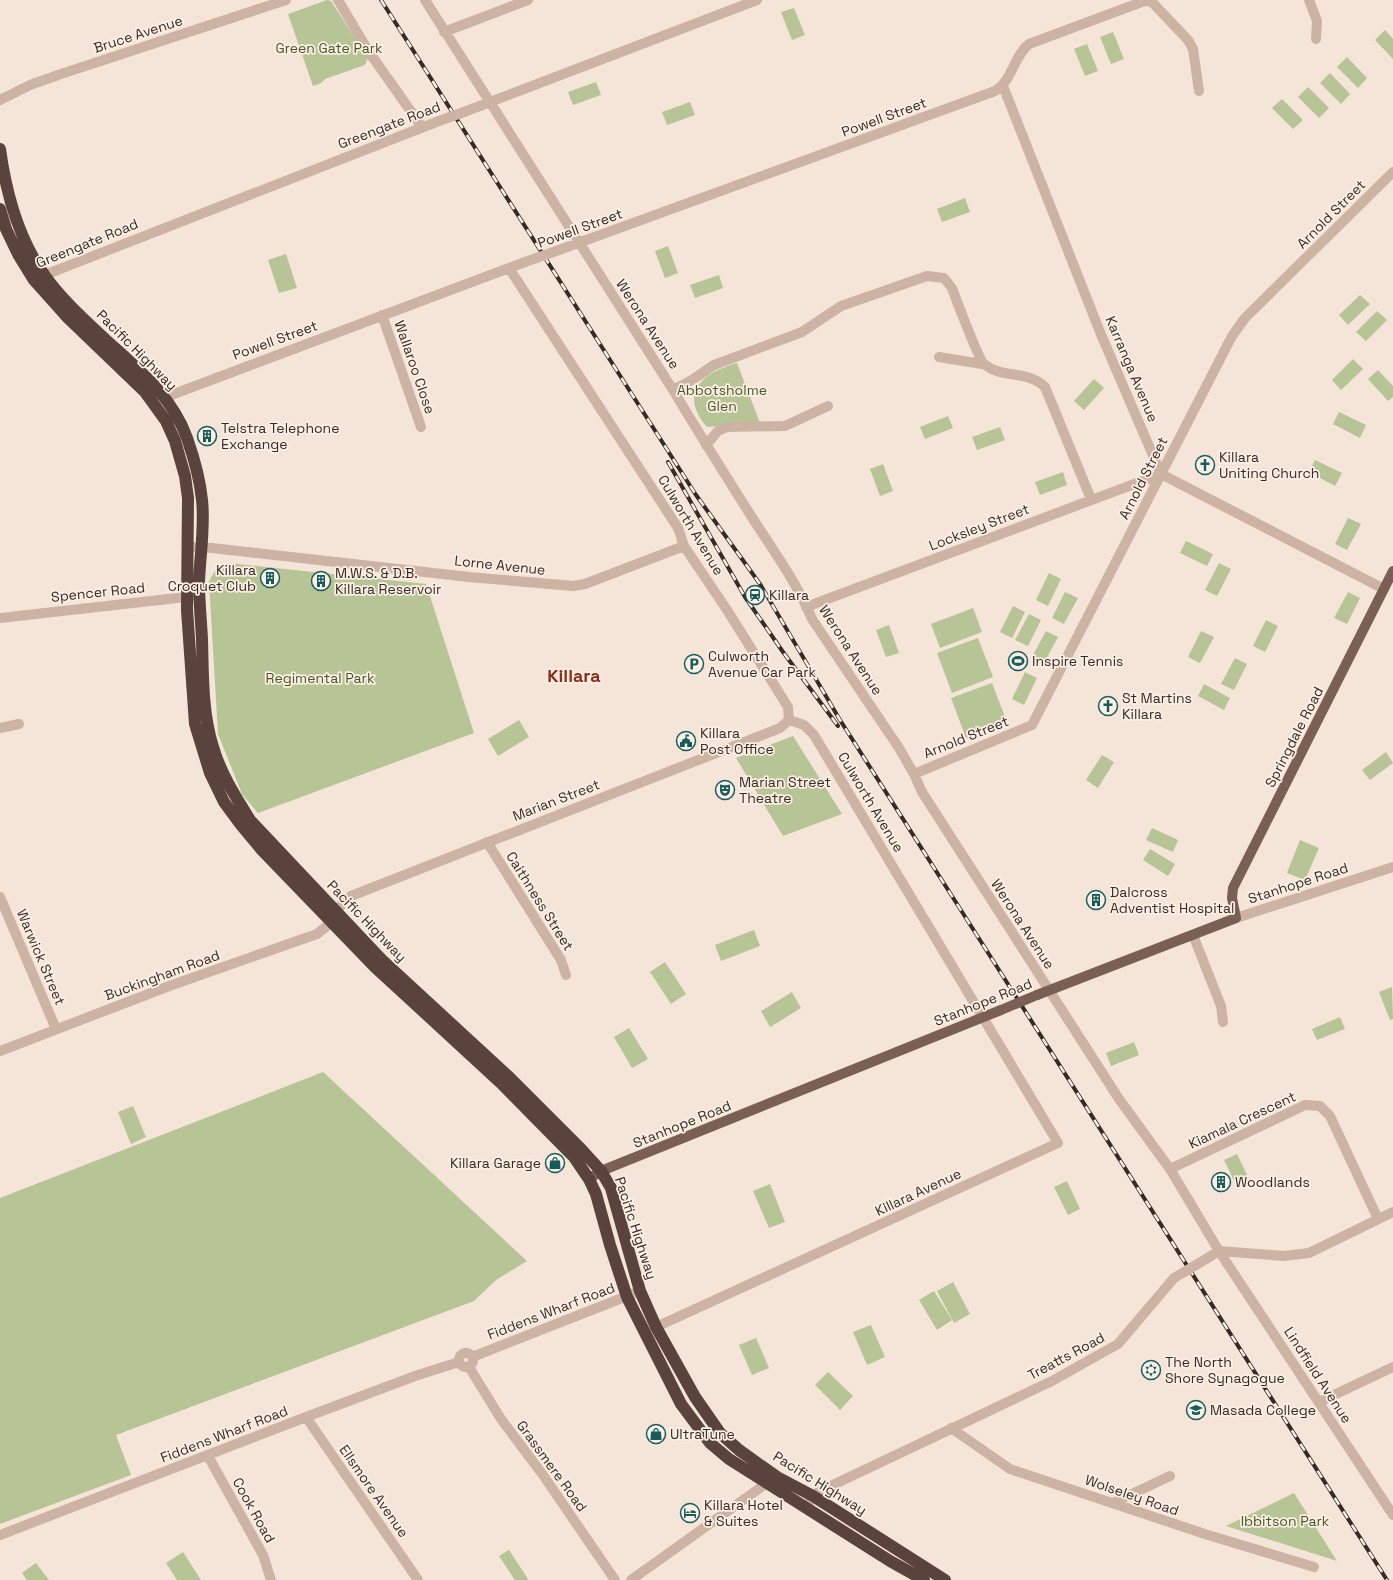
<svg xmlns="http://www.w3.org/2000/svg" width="1393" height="1580" font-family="'Space Grotesk',sans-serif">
<rect width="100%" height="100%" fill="#f4e5d8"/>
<path fill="#b7c496" d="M327,0l4,1 37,57 -3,7 -40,14 -4,4 -8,3 -25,-72z
M794,8l11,27 -13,5 -11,-28z
M1385,30l8,9v20l-18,-19z
M1113,32l11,27 -13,5 -11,-27z
M1087,44l11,27 -13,5 -11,-27z
M1347,57l20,21 -9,10 -21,-21z
M1330,73l20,21 -9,10 -21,-21z
M596,82l5,13 -28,10 -5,-13z
M1308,87l21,21 -10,10 -21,-21z
M1282,99l21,21 -10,9 -21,-21z
M690,102l5,13 -28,10 -5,-13z
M965,198l5,14 -28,10 -5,-13z
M668,246l10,27 -13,5 -10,-27z
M286,254l11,34 -18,5 -11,-33z
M719,275l4,13 -28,10 -5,-13z
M1360,295l10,9 -22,21 -9,-10z
M1377,311l10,9 -21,21 -10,-9z
M1353,359l10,10 -22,21 -9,-10z
M737,363l23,60 -53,4c-29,-34 -5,-54 30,-64z
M1378,370l15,16v11l-5,4 -20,-22z
M1094,379l10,9 -20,22 -10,-9z
M1339,412l27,13 -6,13 -27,-14z
M948,416l5,12 -28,11 -5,-12z
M1000,427l5,13 -28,10 -5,-13z
M1315,460l27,13 -7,13 -26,-14z
M883,464l10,27 -13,5 -10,-27z
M1063,472l4,13 -27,10 -5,-13z
M1348,518l13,6 -14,26 -12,-6z
M1186,541l27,13 -6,12 -27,-13z
M229,563l197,21 48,149 -216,80 -16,-19 -24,-60 -9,-153 7,-12z
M1219,563l12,6 -14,27 -12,-6z
M1049,573l12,6 -13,27 -12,-6z
M1065,592l13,6 -14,26 -12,-6z
M1348,592l12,6 -13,26 -13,-6z
M1013,606l12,6 -13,26 -12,-6z
M973,608l9,24 -42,16 -9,-24z
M1029,614l12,6 -13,26 -13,-6z
M1266,620l12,6 -13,26 -12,-6z
M889,625l10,28 -13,4 -10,-27z
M1046,631l12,6 -14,26 -12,-6z
M1201,631l13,6 -14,26 -12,-6z
M978,638l15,39 -41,16 -15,-40z
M1235,658l12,6 -13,26 -13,-6z
M1025,672l12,6 -13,27 -12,-6z
M992,683l15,39 -41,16 -15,-40z
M1204,684l26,14 -6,12 -26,-14z
M519,720l10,17 -31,19 -10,-17z
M793,736l49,78 -59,22 -47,-78z
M1386,752l7,11 -23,17 -8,-10z
M1102,755l12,7 -16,26 -12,-8z
M1152,828l26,12 -5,12 -27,-12z
M1300,840l19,8 -14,32 -18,-7z
M1150,849l25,15 -7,12 -25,-16z
M754,930l6,16 -39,15 -6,-16z
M665,962l21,32 -15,10 -21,-32z
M1392,987l1,32 -3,1 -11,-28z
M792,992l9,16 -31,19 -9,-16z
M1340,1017l5,12 -28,11 -5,-11z
M629,1028l19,31 -16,9 -18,-31z
M1134,1042l5,13 -28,11 -5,-13z
M323,1072l204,189 -31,19 -22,21 -358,134 15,40 -131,49v-326z
M133,1106l13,31 -15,7 -13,-32z
M1237,1154l13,27 -13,6 -13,-27z
M1067,1181l13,28 -12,6 -14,-28z
M770,1184l15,38 -16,6 -16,-37z
M953,1282l17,32 -16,9 -17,-32z
M934,1291l18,29 -15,10 -18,-30z
M871,1325l14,32 -18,8 -14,-33z
M756,1338l13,30 -17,7 -13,-30z
M828,1372l25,24 -13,14 -25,-25z
M1294,1493l43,68 -111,-35z
M509,1550l19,29 -1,1h-12l-16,-24z
M183,1552l18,28h-24l-11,-17z
M36,1563l13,17h-22l-5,-7z"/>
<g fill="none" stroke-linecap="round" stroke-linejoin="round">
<path stroke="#cdb3a3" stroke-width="10" d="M338,0l31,52 53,75
M425,0l248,390c27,45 54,88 82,132 20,31 43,63 57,97l87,129 15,26 8,18 197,307 51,70 49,82 174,264
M1150,0l38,40 5,9 6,42
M1309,0l8,21 -1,18
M444,32l84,-32
M1003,86l97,246 61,142 223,115
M0,100l30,-15 31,-11 225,-74
M464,112l293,-112
M559,250l436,-159c18,-11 18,-34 34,-47l118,-44
M509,268l169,260 6,18 43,64 61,97 1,13
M37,278l402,-157
M382,315l39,112
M939,357l43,7
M673,390l19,-10 22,-15 88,-33 39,-26 86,-30 17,2 8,10c4,11 27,72 32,76 17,15 45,6 61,23l46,112
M166,397l359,-135
M706,445l12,-14 9,-4 58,-1 43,-20
M187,547l25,1 257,29 104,9 12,-2 99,-38
M806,607l355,-133
M0,618l195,-22
M0,728l19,-4
M914,774l118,-49 200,-389 13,-18 148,-146
M487,842l74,118 5,15
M0,897l56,132
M336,910l15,-14 429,-168 9,-8
M1236,918l157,-51
M1193,935l28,71 2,16
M0,1051l172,-66 145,-51 15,-12
M1170,1169l135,-64 15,1 10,10 48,103
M1206,1259l13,-8 65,5 25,-3 84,-41
M656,1327l402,-184 -244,-408 -10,-10 -15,-5
M459 1360a7 7 0 1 1 14 0a7 7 0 1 1-14 0Z
M472,1357l168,-66
M469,1367l32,52 42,56 72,105
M1319,1402l74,-35
M306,1417l112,163
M951,1428l59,41 198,66 106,32
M208,1456l55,99 8,25
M1113,1503l57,-27
M805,1507l13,-15 234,-111 66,-37 56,-66
M0,1535l306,-118 109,-41 44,-14
M631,1580l136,-97"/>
<path stroke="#7a5f55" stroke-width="10" d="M1037,995l199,-77 -4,-20 1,-10 160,-317
M589,1179l12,-8 400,-161"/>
<path stroke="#59433c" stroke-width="12" d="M0,149c6,44 19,91 45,127 17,24 41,45 62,65 32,29 65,55 80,97 7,20 13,41 15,62 3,27 -2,55 -3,82 0,19 2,38 3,57 1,35 0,73 11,108 8,27 22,49 37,73l133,141 126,116 72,72 20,22 10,17 29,103 16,36 39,70 25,36 19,17 38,27 36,19 132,84
M0,209l6,20 12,25 16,26 34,38 77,74 21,29 9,20 10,35 3,22 -1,112 8,114 15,49 14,29 17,23 20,24 114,118 126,116 73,74 15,22 7,15 14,51 17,52 54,107 29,39 19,16 38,24 123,78 34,19"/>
<defs>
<path id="rail" d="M381,0l315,495 64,89 80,136 547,860
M668,462l77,135 38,55 55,74"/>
</defs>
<use href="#rail" stroke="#372a26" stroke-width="4"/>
<use href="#rail" stroke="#fbefe4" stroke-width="2.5" stroke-dasharray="8" stroke-linecap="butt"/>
<path stroke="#cdb3a3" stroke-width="10" d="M439,121l25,-9
M525,262l34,-12
M1174,1278l32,-19"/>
<path stroke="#7a5f55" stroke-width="10" d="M1001,1010l36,-15"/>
</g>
<defs>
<symbol id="building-ring" viewBox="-11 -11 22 22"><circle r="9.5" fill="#fbefe4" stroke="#175c5c" stroke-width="1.5"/><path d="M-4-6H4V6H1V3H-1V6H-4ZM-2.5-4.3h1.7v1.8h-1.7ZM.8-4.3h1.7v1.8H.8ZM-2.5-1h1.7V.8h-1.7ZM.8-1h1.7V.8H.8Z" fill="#175c5c"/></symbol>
<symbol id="church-ring" viewBox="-11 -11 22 22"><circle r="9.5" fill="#fbefe4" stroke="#175c5c" stroke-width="1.5"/><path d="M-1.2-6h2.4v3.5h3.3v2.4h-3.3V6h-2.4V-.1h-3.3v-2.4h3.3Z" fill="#175c5c"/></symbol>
<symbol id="station-ring" viewBox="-11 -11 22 22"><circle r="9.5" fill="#fbefe4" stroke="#175c5c" stroke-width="1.5"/><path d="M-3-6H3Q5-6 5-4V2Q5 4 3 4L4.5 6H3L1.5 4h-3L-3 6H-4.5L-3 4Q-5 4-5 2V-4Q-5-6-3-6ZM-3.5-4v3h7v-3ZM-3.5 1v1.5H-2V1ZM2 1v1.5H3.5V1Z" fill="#175c5c"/></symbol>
<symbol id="stadium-ring" viewBox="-11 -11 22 22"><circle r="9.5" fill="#fbefe4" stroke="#175c5c" stroke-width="1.5"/><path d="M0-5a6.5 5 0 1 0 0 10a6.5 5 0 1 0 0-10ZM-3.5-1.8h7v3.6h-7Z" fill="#175c5c"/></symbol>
<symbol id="parking-ring" viewBox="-11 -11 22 22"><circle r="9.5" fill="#fbefe4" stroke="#175c5c" stroke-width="1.5"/><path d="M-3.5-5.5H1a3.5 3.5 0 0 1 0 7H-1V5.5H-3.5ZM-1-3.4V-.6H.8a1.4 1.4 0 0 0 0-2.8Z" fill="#175c5c"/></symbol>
<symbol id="civic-ring" viewBox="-11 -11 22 22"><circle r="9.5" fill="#fbefe4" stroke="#175c5c" stroke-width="1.5"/><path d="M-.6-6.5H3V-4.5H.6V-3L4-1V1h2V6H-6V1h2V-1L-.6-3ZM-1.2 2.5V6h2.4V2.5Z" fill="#175c5c"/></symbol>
<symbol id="theatre-ring" viewBox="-11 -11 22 22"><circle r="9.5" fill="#fbefe4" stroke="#175c5c" stroke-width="1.5"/><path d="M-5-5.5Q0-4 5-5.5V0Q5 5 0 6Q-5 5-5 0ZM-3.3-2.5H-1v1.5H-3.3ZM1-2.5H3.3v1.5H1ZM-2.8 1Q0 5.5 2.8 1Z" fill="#175c5c"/></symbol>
<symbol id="shop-ring" viewBox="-11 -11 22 22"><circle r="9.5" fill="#fbefe4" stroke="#175c5c" stroke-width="1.5"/><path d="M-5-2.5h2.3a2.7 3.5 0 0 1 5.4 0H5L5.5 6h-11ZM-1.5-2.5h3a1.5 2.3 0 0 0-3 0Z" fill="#175c5c"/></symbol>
<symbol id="synagogue-ring" viewBox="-11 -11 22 22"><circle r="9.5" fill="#fbefe4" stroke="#175c5c" stroke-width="1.5"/><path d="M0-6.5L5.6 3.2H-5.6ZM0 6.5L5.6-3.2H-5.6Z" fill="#175c5c"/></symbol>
<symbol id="school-ring" viewBox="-11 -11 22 22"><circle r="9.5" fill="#fbefe4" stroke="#175c5c" stroke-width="1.5"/><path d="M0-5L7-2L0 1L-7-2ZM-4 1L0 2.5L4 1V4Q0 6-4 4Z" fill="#175c5c"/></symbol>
<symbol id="hotel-ring" viewBox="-11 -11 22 22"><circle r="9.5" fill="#fbefe4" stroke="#175c5c" stroke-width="1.5"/><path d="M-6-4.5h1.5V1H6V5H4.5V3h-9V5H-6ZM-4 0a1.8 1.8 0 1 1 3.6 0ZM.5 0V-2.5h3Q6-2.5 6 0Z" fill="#175c5c"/></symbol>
</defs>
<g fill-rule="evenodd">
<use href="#building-ring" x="196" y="425" width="22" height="22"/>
<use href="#church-ring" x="1194" y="454" width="22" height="22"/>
<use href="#building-ring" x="259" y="567" width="22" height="22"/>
<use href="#building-ring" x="310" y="570" width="22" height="22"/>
<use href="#station-ring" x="744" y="584" width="22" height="22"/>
<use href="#stadium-ring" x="1007" y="650" width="22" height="22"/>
<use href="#parking-ring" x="683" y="653" width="22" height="22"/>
<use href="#church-ring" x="1097" y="695" width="22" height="22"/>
<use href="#civic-ring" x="675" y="730" width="22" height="22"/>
<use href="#theatre-ring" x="714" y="779" width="22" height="22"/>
<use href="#building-ring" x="1085" y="889" width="22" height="22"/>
<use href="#shop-ring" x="544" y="1152" width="22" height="22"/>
<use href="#building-ring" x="1210" y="1171" width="22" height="22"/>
<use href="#synagogue-ring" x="1140" y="1359" width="22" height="22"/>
<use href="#school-ring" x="1185" y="1399" width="22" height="22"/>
<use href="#shop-ring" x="645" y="1423" width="22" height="22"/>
<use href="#hotel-ring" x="679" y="1502" width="22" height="22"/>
</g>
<g text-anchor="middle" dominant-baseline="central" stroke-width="3.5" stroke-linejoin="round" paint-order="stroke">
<g font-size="14" fill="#372a26" stroke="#fbefe4">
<text transform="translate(138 34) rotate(-18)">Bruce Avenue</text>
<text transform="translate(884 117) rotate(-20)">Powell Street</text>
<text transform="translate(389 125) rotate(-21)">Greengate Road</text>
<text transform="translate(1331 214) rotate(-45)">Arnold Street</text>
<text transform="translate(580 228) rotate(-20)">Powell Street</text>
<text transform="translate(87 243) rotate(-22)">Greengate Road</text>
<text transform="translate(648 324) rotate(57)">Werona Avenue</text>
<text transform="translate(275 340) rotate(-20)">Powell Street</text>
<text transform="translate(137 350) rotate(45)">Pacific Highway</text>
<text transform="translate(415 367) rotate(71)">Wallaroo Close</text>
<text transform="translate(1132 369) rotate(67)">Karranga Avenue</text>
<text transform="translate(1143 478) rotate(-63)">Arnold Street</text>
<text transform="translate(691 525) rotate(59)">Culworth Avenue</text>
<text transform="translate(979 527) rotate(-21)">Locksley Street</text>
<text transform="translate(500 565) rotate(6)">Lorne Avenue</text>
<text transform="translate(98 592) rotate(-6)">Spencer Road</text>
<text transform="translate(851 650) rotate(57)">Werona Avenue</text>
<text transform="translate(966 737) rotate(-22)">Arnold Street</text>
<text transform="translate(1294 737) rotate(-63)">Springdale Road</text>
<text transform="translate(556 800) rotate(-21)">Marian Street</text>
<text transform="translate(871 802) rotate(59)">Culworth Avenue</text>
<text transform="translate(1298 883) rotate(-18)">Stanhope Road</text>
<text transform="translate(540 901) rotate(58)">Caithness Street</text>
<text transform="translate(367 921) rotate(46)">Pacific Highway</text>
<text transform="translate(1023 924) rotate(57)">Werona Avenue</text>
<text transform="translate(41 957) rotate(67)">Warwick Street</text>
<text transform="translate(162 975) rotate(-20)">Buckingham Road</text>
<text transform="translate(983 1002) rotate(-22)">Stanhope Road</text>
<text transform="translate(1242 1120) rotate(-25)">Kiamala Crescent</text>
<text transform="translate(682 1124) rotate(-22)">Stanhope Road</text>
<text transform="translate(918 1192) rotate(-25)">Killara Avenue</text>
<text transform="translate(636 1228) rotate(72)">Pacific Highway</text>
<text transform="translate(551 1311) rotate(-21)">Fiddens Wharf Road</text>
<text transform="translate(1066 1356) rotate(-28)">Treatts Road</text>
<text transform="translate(1318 1375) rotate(57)">Lindfield Avenue</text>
<text transform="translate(224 1434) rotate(-21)">Fiddens Wharf Road</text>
<text transform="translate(552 1466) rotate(54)">Grassmere Road</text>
<text transform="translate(820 1483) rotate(32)">Pacific Highway</text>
<text transform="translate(374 1491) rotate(55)">Ellsmore Avenue</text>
<text transform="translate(1132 1495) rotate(19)">Wolseley Road</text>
<text transform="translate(254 1510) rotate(61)">Cook Road</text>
</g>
<g font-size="14" fill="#495727" stroke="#fbefe4">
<text x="329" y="48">Green Gate Park</text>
<text x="722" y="390">Abbotsholme<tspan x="722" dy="16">Glen</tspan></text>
<text x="320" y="678">Regimental Park</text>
<text x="1285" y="1521">Ibbitson Park</text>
</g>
<g font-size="14" fill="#372a26" stroke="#fbefe4" text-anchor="start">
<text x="221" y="428">Telstra Telephone<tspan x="221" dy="16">Exchange</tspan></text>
<text x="1219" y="457">Killara<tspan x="1219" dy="16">Uniting Church</tspan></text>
<text x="256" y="570" text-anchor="end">Killara<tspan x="256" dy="16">Croquet Club</tspan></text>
<text x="335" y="573">M.W.S. &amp; D.B.<tspan x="335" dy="16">Killara Reservoir</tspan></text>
<text x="769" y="595">Killara</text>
<text x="708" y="656">Culworth<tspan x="708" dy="16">Avenue Car Park</tspan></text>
<text x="1032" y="661">Inspire Tennis</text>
<text x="1122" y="698">St Martins<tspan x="1122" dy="16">Killara</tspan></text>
<text x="700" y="733">Killara<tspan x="700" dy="16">Post Office</tspan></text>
<text x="739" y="782">Marian Street<tspan x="739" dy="16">Theatre</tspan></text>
<text x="1110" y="892">Dalcross<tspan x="1110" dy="16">Adventist Hospital</tspan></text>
<text x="541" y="1163" text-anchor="end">Killara Garage</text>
<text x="1235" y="1182">Woodlands</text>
<text x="1165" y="1362">The North<tspan x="1165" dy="16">Shore Synagogue</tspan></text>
<text x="1210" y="1410">Masada College</text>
<text x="670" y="1434">UltraTune</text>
<text x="704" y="1505">Killara Hotel<tspan x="704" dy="16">&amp; Suites</tspan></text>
</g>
<g font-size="18" font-weight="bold" fill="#8d2c17" stroke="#fbefe4">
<text x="574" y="675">Killara</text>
</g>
</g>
</svg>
